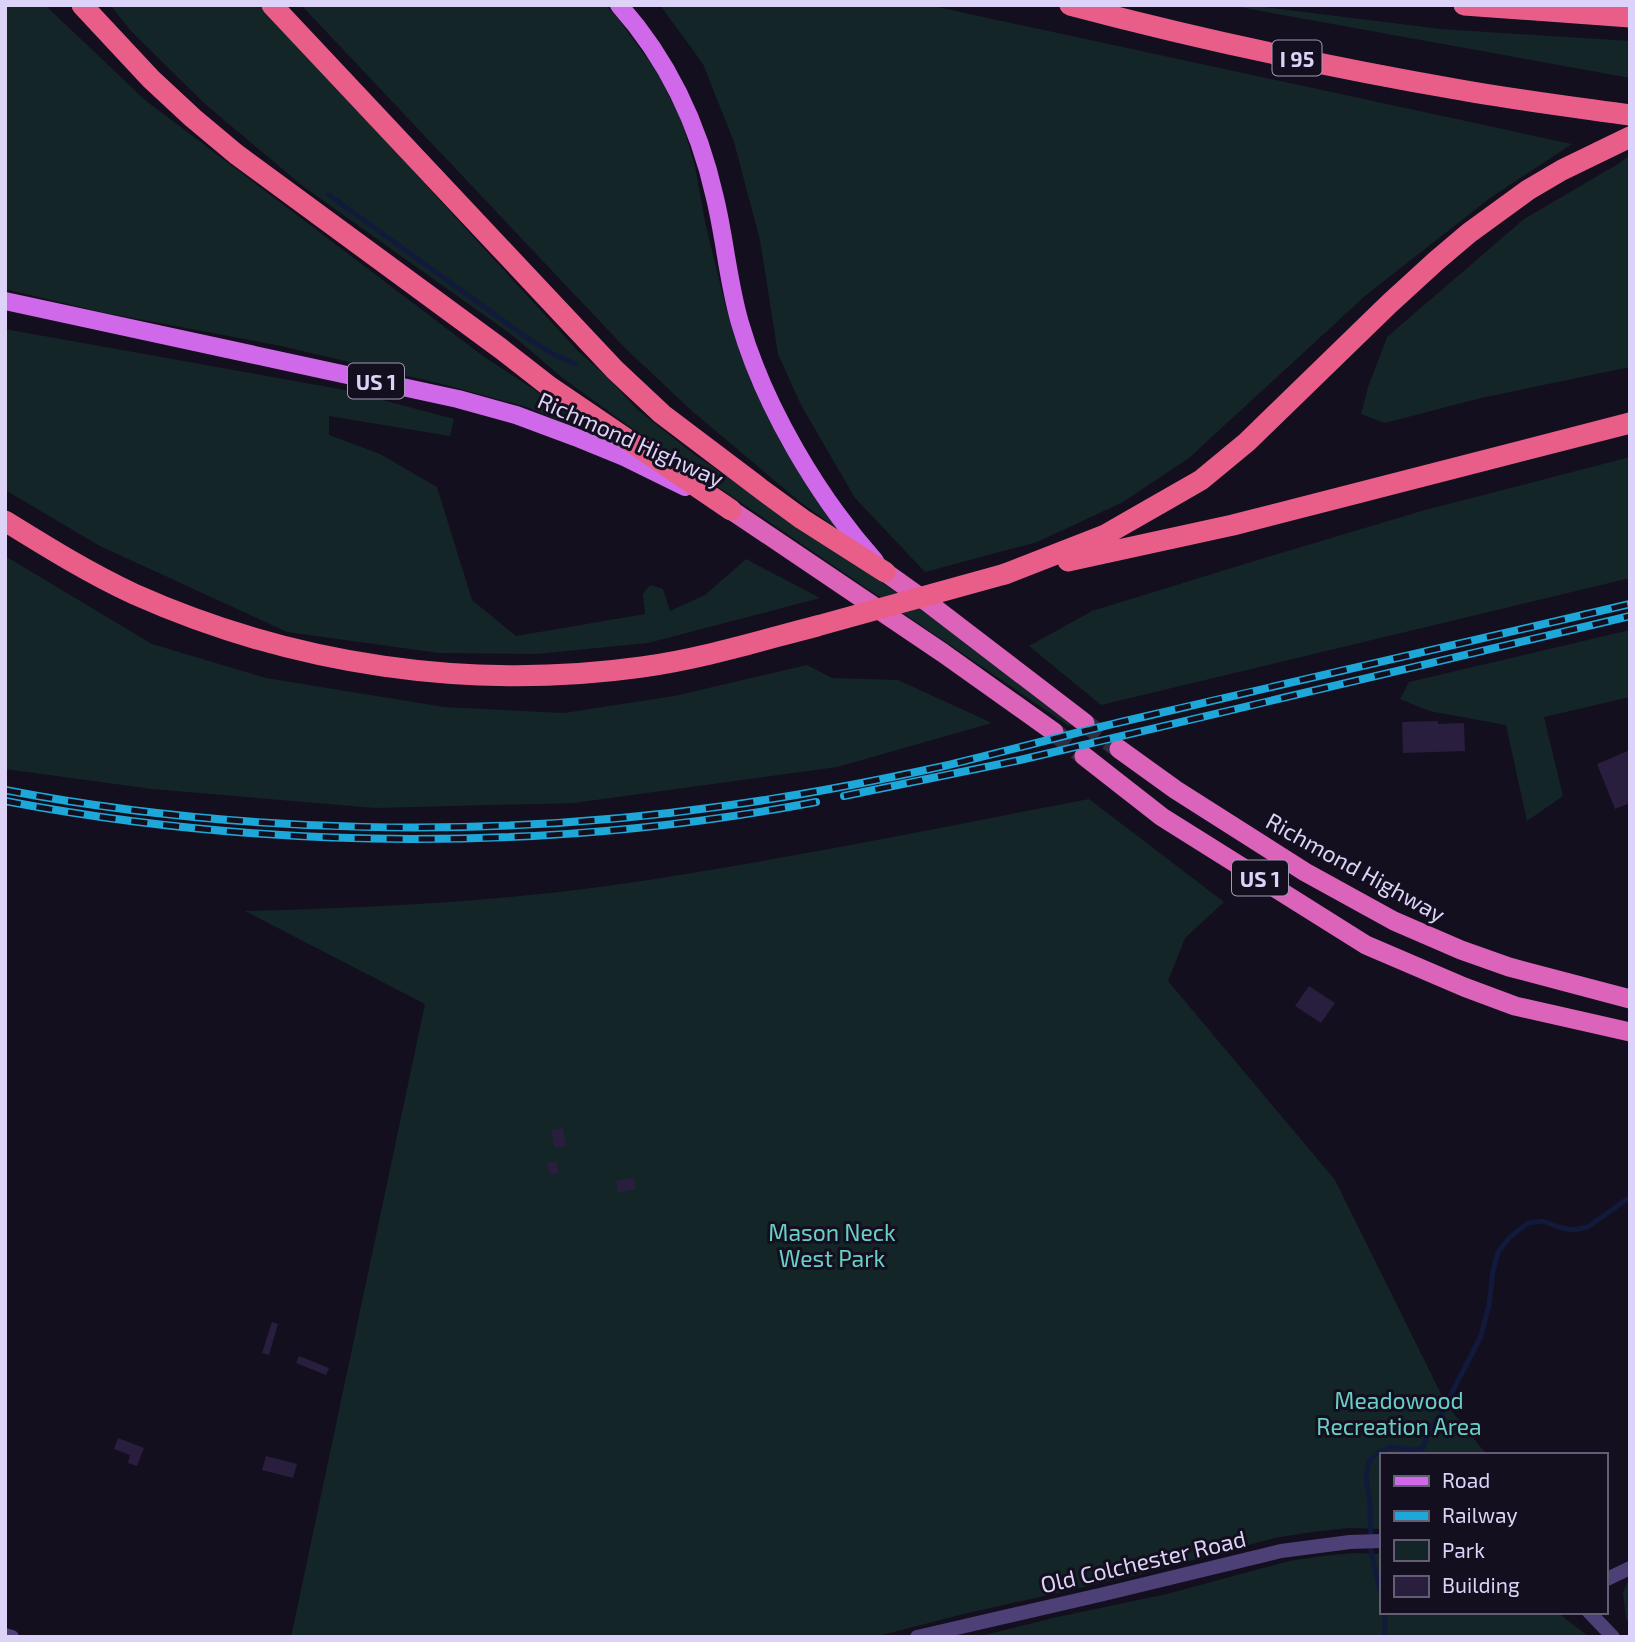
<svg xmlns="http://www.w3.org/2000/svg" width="1635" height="1642" font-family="'Exo 2',sans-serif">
<rect width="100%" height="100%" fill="#140f1e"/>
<path fill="#132527" d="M5,5h40l100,95 338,256 145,95 -101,-44 -85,-23 -161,-38 -180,-34 -96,-23z
M110,5h151l316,345 29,26 32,34 57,45 245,167 135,103 -6,1 -439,-299 -66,-48 -52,-44 -208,-148 -98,-82 -74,-73z
M301,5h304l11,11 39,53 26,50 14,47 10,56 22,90 25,72 44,83 44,64 -41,-30 -107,-90 -67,-63z
M660,5h268l644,139 -82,54 -125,98 -176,162 -66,44 -86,40 -112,30 -70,-74 -54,-93 -23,-51 -18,-114 -26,-98 -31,-78z
M1228,5h21l192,24 189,12v37z
M1630,155v212l-149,31 -96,25 -24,-9 7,-27 19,-50 137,-118 94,-55z
M5,329l340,61 109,29 -4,17 -121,-20v19l51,19 57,33 35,113 44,36 129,-22 -2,-20 7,-9 13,4 7,22 35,-16 41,-36 74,39 -172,45 -112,11 -97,-1 -152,-21 -187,-86 -95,-56z
M1630,457v121l-529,127 -72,-59 63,-35 172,-53 161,-48z
M5,556l147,88 114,34 178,29 120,6 110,-17 133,-31 25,13 66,2 94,43 -155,44 -263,36 -199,5 -223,-19 -147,-20z
M1630,630v67l-86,20 19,79 -36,25 -21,-96 -77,-14 -29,-12 9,-17z
M1089,799l135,103 -39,36 -17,43 167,199 111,224 41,51h-106v74l-32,-1 -37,4 -37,6 -133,36 -174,39 -94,24h-583l134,-633 -180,-93c123,-3 247,-9 369,-26 160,-23 317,-56 475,-86z
M1353,1553l28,1v58h176l32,25h-612l80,-20 110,-23 122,-33 32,-5z
M1628,1581h2v43l-4,-6 -3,-25z"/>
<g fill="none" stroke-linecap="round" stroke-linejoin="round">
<path stroke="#111a3b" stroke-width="5" d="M329,195l194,140 28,18 24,11
M1381,1595l-10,-44 -1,-48 -4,-24 3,-18 10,-9 12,-5 24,3 8,-2 6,-17 13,-19 39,-76 8,-31 4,-34 5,-19 12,-15 18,-14 15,-2 15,6 15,3 15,-3 42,-30
M1385,1612v25"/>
</g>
<path fill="#291e3d" d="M1438,721v3l26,-1 1,28 -62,2 -1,-31z
M1630,750v53l-15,6 -18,-45z
M1309,986l26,17 -14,20 -26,-17z
M563,1128l3,18 -12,1 -3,-17z
M556,1161l3,12 -9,2 -3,-12z
M634,1178l2,11 -18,4 -2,-12z
M272,1322l6,2 -9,31 -7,-2z
M299,1356l30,12 -3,7 -30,-12z
M118,1438l26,10 -7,18 -9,-3 2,-8 -16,-6z
M266,1456l31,8 -4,14 -31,-8z"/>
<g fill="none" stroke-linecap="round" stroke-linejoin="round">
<path stroke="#322c3f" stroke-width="19" stroke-dasharray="19 10" stroke-linecap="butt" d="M1085,723l34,26
M1054,732l30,24"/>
<path stroke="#4c4077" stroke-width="14" d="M1605,1580l25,-12
M1589,1612l24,25
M5,1635l7,2
M917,1637l187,-43 177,-43 69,-9 31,-1"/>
<path stroke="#d068ea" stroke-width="18" d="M619,5c49,55 80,121 96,193 10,41 13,84 25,125 24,83 78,174 135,238
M5,301l453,98 58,16 59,22 49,20 61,30"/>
<path stroke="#dc63ba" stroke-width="19" d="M731,510l212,143 111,79
M885,572l42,30 158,121
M1119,749l57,41 129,82 89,49 67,29 48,17 121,32
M1084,756l78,61 204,128 98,42 51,19 115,26"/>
<path stroke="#e95e89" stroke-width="21" d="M82,5l69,74 42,39 43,36 264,194 50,39 181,123
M272,5l343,365 47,44 99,75 41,30 83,53
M1070,5c128,34 259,62 391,85 56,10 112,17 169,25
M1464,5l166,12
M5,521c42,26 84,52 129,73 159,71 336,97 508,73 59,-8 117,-26 175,-41
M1068,561l165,-36 397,-102
M1005,574l100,-39 96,-55 46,-38 142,-138 47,-43 33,-28 59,-43 34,-20 68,-33"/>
<defs>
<path id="rail" d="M5,790c231,44 486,49 719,16 73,-10 147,-24 220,-40 59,-14 118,-30 177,-44 169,-40 339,-78 509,-118
M844,796l176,-36 610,-144
M5,801c264,50 548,51 811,1"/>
</defs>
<use href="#rail" stroke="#1ea8da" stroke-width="8"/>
<use href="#rail" stroke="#140f1e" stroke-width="5" stroke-dasharray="16" stroke-linecap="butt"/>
<path stroke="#e95e89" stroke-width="21" d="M817,626l188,-52"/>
</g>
<g text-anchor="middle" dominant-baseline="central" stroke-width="6" stroke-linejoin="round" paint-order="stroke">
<g fill="#140f1e" stroke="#a198b7" stroke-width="2">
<rect x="1272.5" y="40.5" width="49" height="35" rx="5"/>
<rect x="348" y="363.5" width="56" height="35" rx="5"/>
<rect x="1232" y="860.5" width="56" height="35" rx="5"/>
</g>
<g font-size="21" font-weight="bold" fill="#ddd3f9">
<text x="1297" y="58">I 95</text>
<text x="376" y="381">US 1</text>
<text x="1260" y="878">US 1</text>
</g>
<g font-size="23" fill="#ddd3f9" stroke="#140f1e">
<text transform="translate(631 439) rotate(24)">Richmond Highway</text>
<text transform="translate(1356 867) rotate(29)">Richmond Highway</text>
<text transform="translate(1143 1561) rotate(-13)">Old Colchester Road</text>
</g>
<g font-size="23" fill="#69cfc6" stroke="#140f1e">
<text x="832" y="1232">Mason Neck<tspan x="832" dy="26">West Park</tspan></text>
<text x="1399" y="1400">Meadowood<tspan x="1399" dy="26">Recreation Area</tspan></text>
</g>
</g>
<rect width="1635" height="1642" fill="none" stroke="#ddd3f9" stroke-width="14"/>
<rect x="1380" y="1453" width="228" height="161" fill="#140f1e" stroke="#645d76" stroke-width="2"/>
<rect x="1394" y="1476" width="35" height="10" fill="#d068ea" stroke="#645d76" stroke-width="2"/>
<text x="1442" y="1488" font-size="21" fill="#ddd3f9">Road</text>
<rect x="1394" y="1511" width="35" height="10" fill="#1ea8da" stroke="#645d76" stroke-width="2"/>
<text x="1442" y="1523" font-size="21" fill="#ddd3f9">Railway</text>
<rect x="1394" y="1540" width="35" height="21" fill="#132527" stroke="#645d76" stroke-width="2"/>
<text x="1442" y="1558" font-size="21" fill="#ddd3f9">Park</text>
<rect x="1394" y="1576" width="35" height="21" fill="#291e3d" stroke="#645d76" stroke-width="2"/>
<text x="1442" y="1593" font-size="21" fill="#ddd3f9">Building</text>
</svg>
